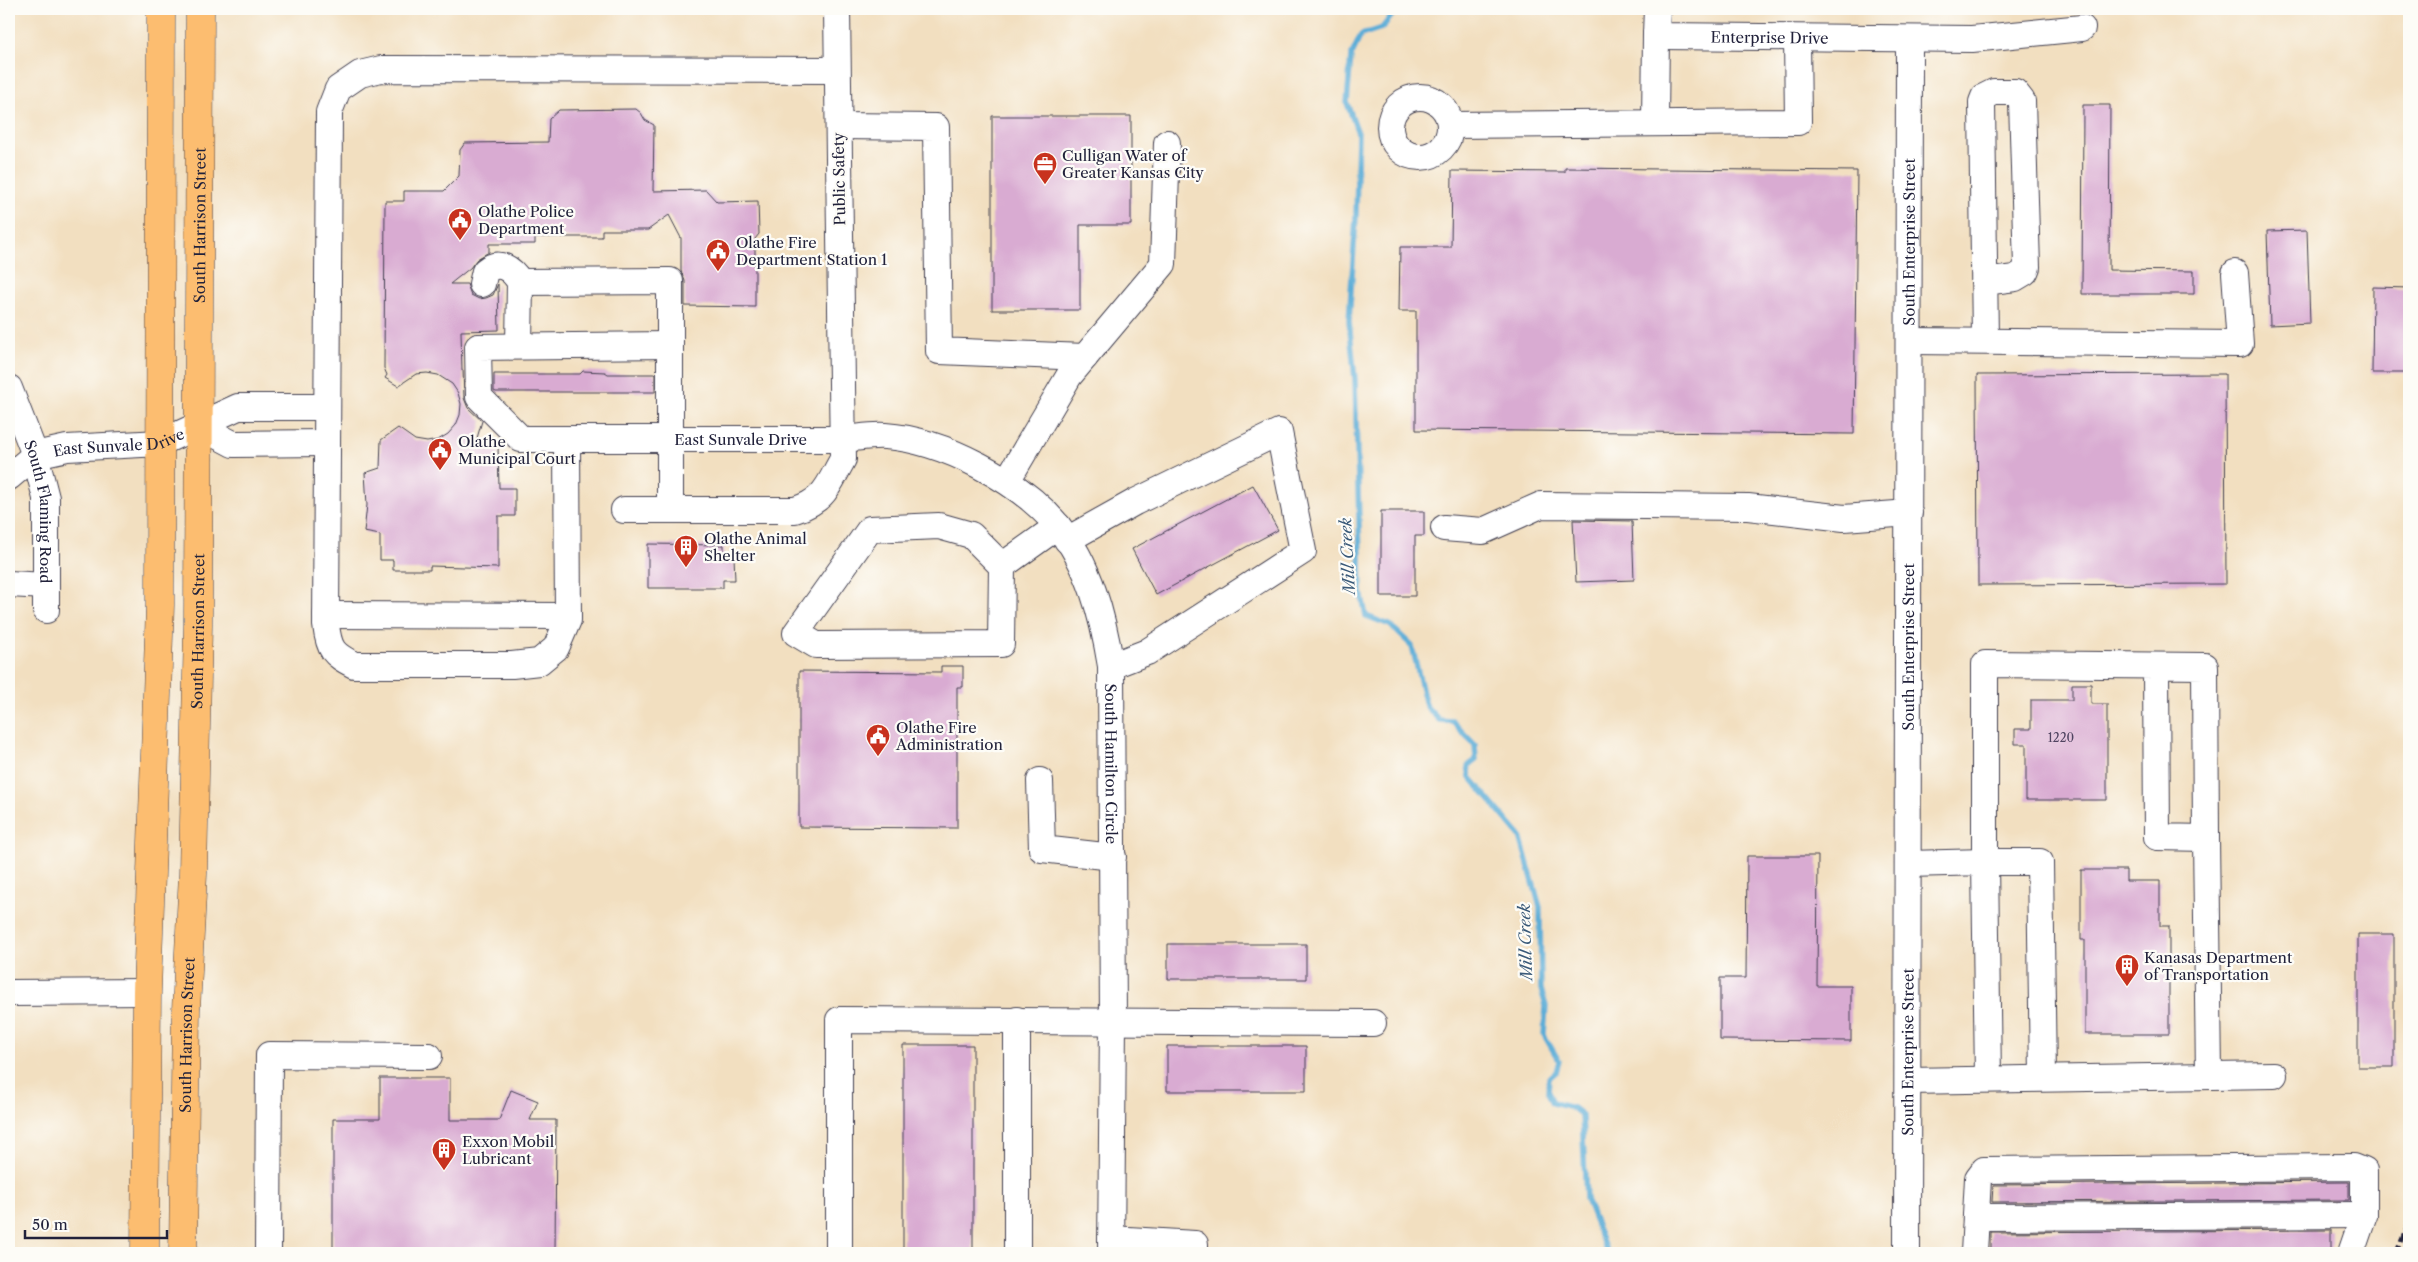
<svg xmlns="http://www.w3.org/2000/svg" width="2418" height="1262" font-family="'Libre Caslon Text',serif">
<rect width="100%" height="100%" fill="#fdfcf7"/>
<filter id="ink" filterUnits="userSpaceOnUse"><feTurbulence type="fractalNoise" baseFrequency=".02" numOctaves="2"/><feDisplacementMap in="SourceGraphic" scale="10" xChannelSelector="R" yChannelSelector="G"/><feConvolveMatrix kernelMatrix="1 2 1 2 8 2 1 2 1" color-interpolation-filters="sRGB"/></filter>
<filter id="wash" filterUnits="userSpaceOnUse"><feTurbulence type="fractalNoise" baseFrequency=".0096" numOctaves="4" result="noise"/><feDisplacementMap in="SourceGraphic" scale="20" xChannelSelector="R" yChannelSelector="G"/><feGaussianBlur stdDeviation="1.12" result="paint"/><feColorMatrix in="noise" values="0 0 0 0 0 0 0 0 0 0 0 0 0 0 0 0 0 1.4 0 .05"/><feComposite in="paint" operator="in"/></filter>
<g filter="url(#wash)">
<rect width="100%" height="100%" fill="#f2dfc0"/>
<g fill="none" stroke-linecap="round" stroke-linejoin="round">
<path stroke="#5dadd7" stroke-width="5.5" d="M1397,9l-15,19 -21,7 -10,21 -4,47 11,30 -2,84 -7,104 6,58 6,212 5,25 24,9 22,21 14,60 13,14 13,1 23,24 1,15 -8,6 2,11 50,59 20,71 1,82 5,17 -2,29 15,26 -3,11 -7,6 -1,14 5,11 20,5 9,7 4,84 21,54"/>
</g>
<g id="blocks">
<path fill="#d9abd2" d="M2083,105h27l-1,165 85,1v23h-112z
M636,109l5,4 4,7 9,5 -1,66 53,-1 11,12 41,-1 1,33 -4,5v68l-70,-1v-25l-4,-10v-33l-12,-23 -21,15h-46v7h-67v7h-46v8l-12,7 -7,9 -20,16h17l4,11 8,4 7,-1 7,-3 5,-11 1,46 -38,1 1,39h1l1,28 4,10 14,13 -7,24h23l1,43h16v28h-17v52l-68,-2v4h-37v-10h-13v-25l-16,-3 3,-27 -2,-32 15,-5 1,-28 17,-12 17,12 12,2 11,-2 10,-6 8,-9 4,-10 1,-11 -3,-11 -6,-9 -14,-9 -11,-2 -11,1 -18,12 -13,-8 2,-3 -3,-7 1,-167h19v-10h40l15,-15 1,-26 5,-7 83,-1 1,-23 10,-9z
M992,116h139v109h-51v85h-88z
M1565,168l292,3 -3,263 -438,-4v-119h-17l1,-64h51l1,-76 113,1z
M2307,230l3,93 -40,2 -3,-94z
M2373,287l36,1 -1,85h-36z
M583,371l22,1 3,2h47v18h-159l-2,-1v-17h86z
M2225,374l1,210 -248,1 -1,-210z
M1253,485l25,45 -122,65 -24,-46z
M1381,511h43v25h-9v60h-34z
M1573,520l59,1 2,59 -58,2z
M648,544l76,1v12h10l1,23h-12v8h-75z
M941,666h22v21h-6v141l-158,-1v-156l142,1z
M2072,684h19v20h16v96h-81v-56h-11v-15h16v-29h41z
M1747,856h71l-1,130h34v55l-131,-1v-62h26z
M2081,870h45v11h34v45h9v108h-84v-94h-4z
M2358,934h36v133h-36z
M1168,944h138v35h-138z
M903,1045h70v208h-70z
M1167,1046h139v45h-139z
M380,1078h70v42h49l12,-30 27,11 -8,19h26l-1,133h-222v-134h47z
M2349,1182v18l-357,2 1,-17z
M2331,1230v23h-341v-21z"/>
</g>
</g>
<g filter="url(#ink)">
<use href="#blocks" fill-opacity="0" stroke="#413e4f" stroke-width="1"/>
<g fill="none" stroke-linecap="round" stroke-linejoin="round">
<defs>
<g id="minor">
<path id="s1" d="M1657,9l-1,25 5,2 311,3 110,-11"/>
<circle cx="1420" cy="127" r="30"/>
<path d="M1655,122l1,-88"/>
<path d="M1450,125l348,-3 -1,-84"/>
<path d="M839,126l97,1 3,224 146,6"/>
<path d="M1984,282l31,-4 10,-6 2,-5 -5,-166 -7,-9h-21l-10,5 -2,5 3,239"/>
<path d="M482,284l3,-13c14,-12 27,-2 35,11l150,-1v229"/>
<path d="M1909,341l331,3 -5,-71"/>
<path id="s2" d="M670,345l-192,2 1,50 42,42h322c14,-1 29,-4 42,-3 59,4 135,45 172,89 33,39 46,93 54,141l2,355 -2,232"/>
<path d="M519,346l1,-64"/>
<path id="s3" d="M9,388l26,67 11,43v112"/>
<path d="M199,426l34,18 93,-1"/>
<path d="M567,440l1,180 -12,28 -17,14 -27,3h-158c-21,-11 -25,-15 -28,-40l3,-513 9,-23 22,-15 21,-5 456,1"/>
<path id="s4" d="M9,477l26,-22 32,-7 93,-5 78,-36h89"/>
<path d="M1007,481l62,-105 94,-112 4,-121"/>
<path d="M624,510h171c31,-10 33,-25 48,-51l-6,-450"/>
<path d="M1444,528l39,3 58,-26 207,2 96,11 65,-5"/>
<path d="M1067,540l68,-38 144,-70 24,119 -156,101 -36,14"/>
<path d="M1002,566l-1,78 -185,1 -20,-12 74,-104 69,-3 32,9 31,31 56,-40"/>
<path d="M9,584l37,2"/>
<path d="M326,615l242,1"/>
<path d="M1040,781l2,68 71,8"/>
<path d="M2206,838l3,238"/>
<path d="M1908,864l77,-2 3,217"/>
<path d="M9,993l138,-1"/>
<path d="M1017,1020v233"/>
<path d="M2043,1078l-3,-216h-55v-198l220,2 1,172 -49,-1 -1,-171"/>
<path d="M1908,1081l366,-6"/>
<path d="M1976,1217l388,-2"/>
<path d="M1111,1239l84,5v9"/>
<path d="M268,1253l1,-198 160,1"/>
<path d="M839,1253v-233l534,3"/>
<path id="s5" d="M1907,1253l2,-1214"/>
<path d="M1974,1253l4,-75 6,-8 370,-3 10,4v44l-13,38"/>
</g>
<g id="highway">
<path d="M145,1253l2,-261 13,-387 1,-596"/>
<path id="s6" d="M183,1253l3,-243 7,-136 5,-249 2,-616"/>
</g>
</defs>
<use href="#minor" stroke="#413e4f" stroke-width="28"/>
<use href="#highway" stroke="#413e4f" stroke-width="29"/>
<use href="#minor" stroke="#fff" stroke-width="26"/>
<use href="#highway" stroke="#fcbd6f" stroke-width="28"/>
<path stroke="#22223b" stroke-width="4" stroke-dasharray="8 4" stroke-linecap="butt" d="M2396,1253l13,-31"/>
</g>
</g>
<defs>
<symbol id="office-pin" viewBox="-11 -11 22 30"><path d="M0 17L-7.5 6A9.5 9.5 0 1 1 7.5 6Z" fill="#c8321e" stroke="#fdfcf7"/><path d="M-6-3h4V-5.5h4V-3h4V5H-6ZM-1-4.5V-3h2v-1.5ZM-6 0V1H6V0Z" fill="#fff"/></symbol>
<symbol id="civic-pin" viewBox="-11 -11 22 30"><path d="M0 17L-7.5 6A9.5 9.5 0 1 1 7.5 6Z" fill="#c8321e" stroke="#fdfcf7"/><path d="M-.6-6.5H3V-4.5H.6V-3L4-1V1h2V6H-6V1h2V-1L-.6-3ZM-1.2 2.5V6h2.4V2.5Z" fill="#fff"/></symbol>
<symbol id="building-pin" viewBox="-11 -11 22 30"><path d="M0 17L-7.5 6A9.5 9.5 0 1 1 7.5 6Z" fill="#c8321e" stroke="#fdfcf7"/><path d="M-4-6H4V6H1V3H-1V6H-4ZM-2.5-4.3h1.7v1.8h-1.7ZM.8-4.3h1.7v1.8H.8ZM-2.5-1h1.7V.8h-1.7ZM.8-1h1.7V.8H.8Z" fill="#fff"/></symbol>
</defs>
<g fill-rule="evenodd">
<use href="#office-pin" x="1031" y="150" width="28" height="38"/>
<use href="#civic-pin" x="446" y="206" width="28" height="38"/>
<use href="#civic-pin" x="704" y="237" width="28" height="38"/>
<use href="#civic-pin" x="426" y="436" width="28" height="38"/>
<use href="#building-pin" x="672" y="533" width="28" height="38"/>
<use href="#civic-pin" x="864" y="722" width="28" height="38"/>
<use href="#building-pin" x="2113" y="952" width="28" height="38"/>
<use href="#building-pin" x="430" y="1136" width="28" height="38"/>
</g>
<g text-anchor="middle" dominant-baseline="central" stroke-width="4.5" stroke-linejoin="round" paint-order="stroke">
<g font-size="12" fill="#504461">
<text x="2061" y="737">1220</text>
</g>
<g font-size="15" fill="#22223b" stroke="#fdfcf7">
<text stroke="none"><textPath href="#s1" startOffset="139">Enterprise Drive</textPath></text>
<text transform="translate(839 179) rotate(-91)">Public Safety</text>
<text stroke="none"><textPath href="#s6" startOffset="1028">South Harrison Street</textPath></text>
<text stroke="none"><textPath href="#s5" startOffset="1011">South Enterprise Street</textPath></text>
<text stroke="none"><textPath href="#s2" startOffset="521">East Sunvale Drive</textPath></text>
<text stroke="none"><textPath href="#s4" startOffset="119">East Sunvale Drive</textPath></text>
<text stroke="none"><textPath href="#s3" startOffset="129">South Flaming Road</textPath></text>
<text stroke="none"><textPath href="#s6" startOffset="622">South Harrison Street</textPath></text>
<text stroke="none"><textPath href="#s5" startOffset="606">South Enterprise Street</textPath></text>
<text stroke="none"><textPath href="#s2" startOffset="1114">South Hamilton Circle</textPath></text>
<text stroke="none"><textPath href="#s6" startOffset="218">South Harrison Street</textPath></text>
<text stroke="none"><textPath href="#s5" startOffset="201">South Enterprise Street</textPath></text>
</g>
<g font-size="15" fill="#22223b" stroke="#fdfcf7" text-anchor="start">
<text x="1062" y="155">Culligan Water of<tspan x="1062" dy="17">Greater Kansas City</tspan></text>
<text x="478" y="211">Olathe Police<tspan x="478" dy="17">Department</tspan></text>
<text x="736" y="242">Olathe Fire<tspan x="736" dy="17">Department Station 1</tspan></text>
<text x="458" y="441">Olathe<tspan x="458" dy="17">Municipal Court</tspan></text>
<text x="704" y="538">Olathe Animal<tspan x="704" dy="17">Shelter</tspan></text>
<text x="896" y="727">Olathe Fire<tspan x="896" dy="17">Administration</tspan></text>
<text x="2144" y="957">Kanasas Department<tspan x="2144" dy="17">of Transportation</tspan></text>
<text x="462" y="1141">Exxon Mobil<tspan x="462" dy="17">Lubricant</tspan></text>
</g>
<g font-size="16" font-style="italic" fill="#3a5a79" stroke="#fdfcf7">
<text transform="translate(1347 556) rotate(-93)">Mill Creek</text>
<text transform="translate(1525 942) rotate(-92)">Mill Creek</text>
</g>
</g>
<rect width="2418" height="1262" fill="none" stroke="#fdfcf7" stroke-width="30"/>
<path d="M25 1230v8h142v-8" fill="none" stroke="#22223b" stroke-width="2.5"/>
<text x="32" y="1230" font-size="15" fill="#22223b" stroke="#fdfcf7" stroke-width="4" paint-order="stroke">50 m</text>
</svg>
